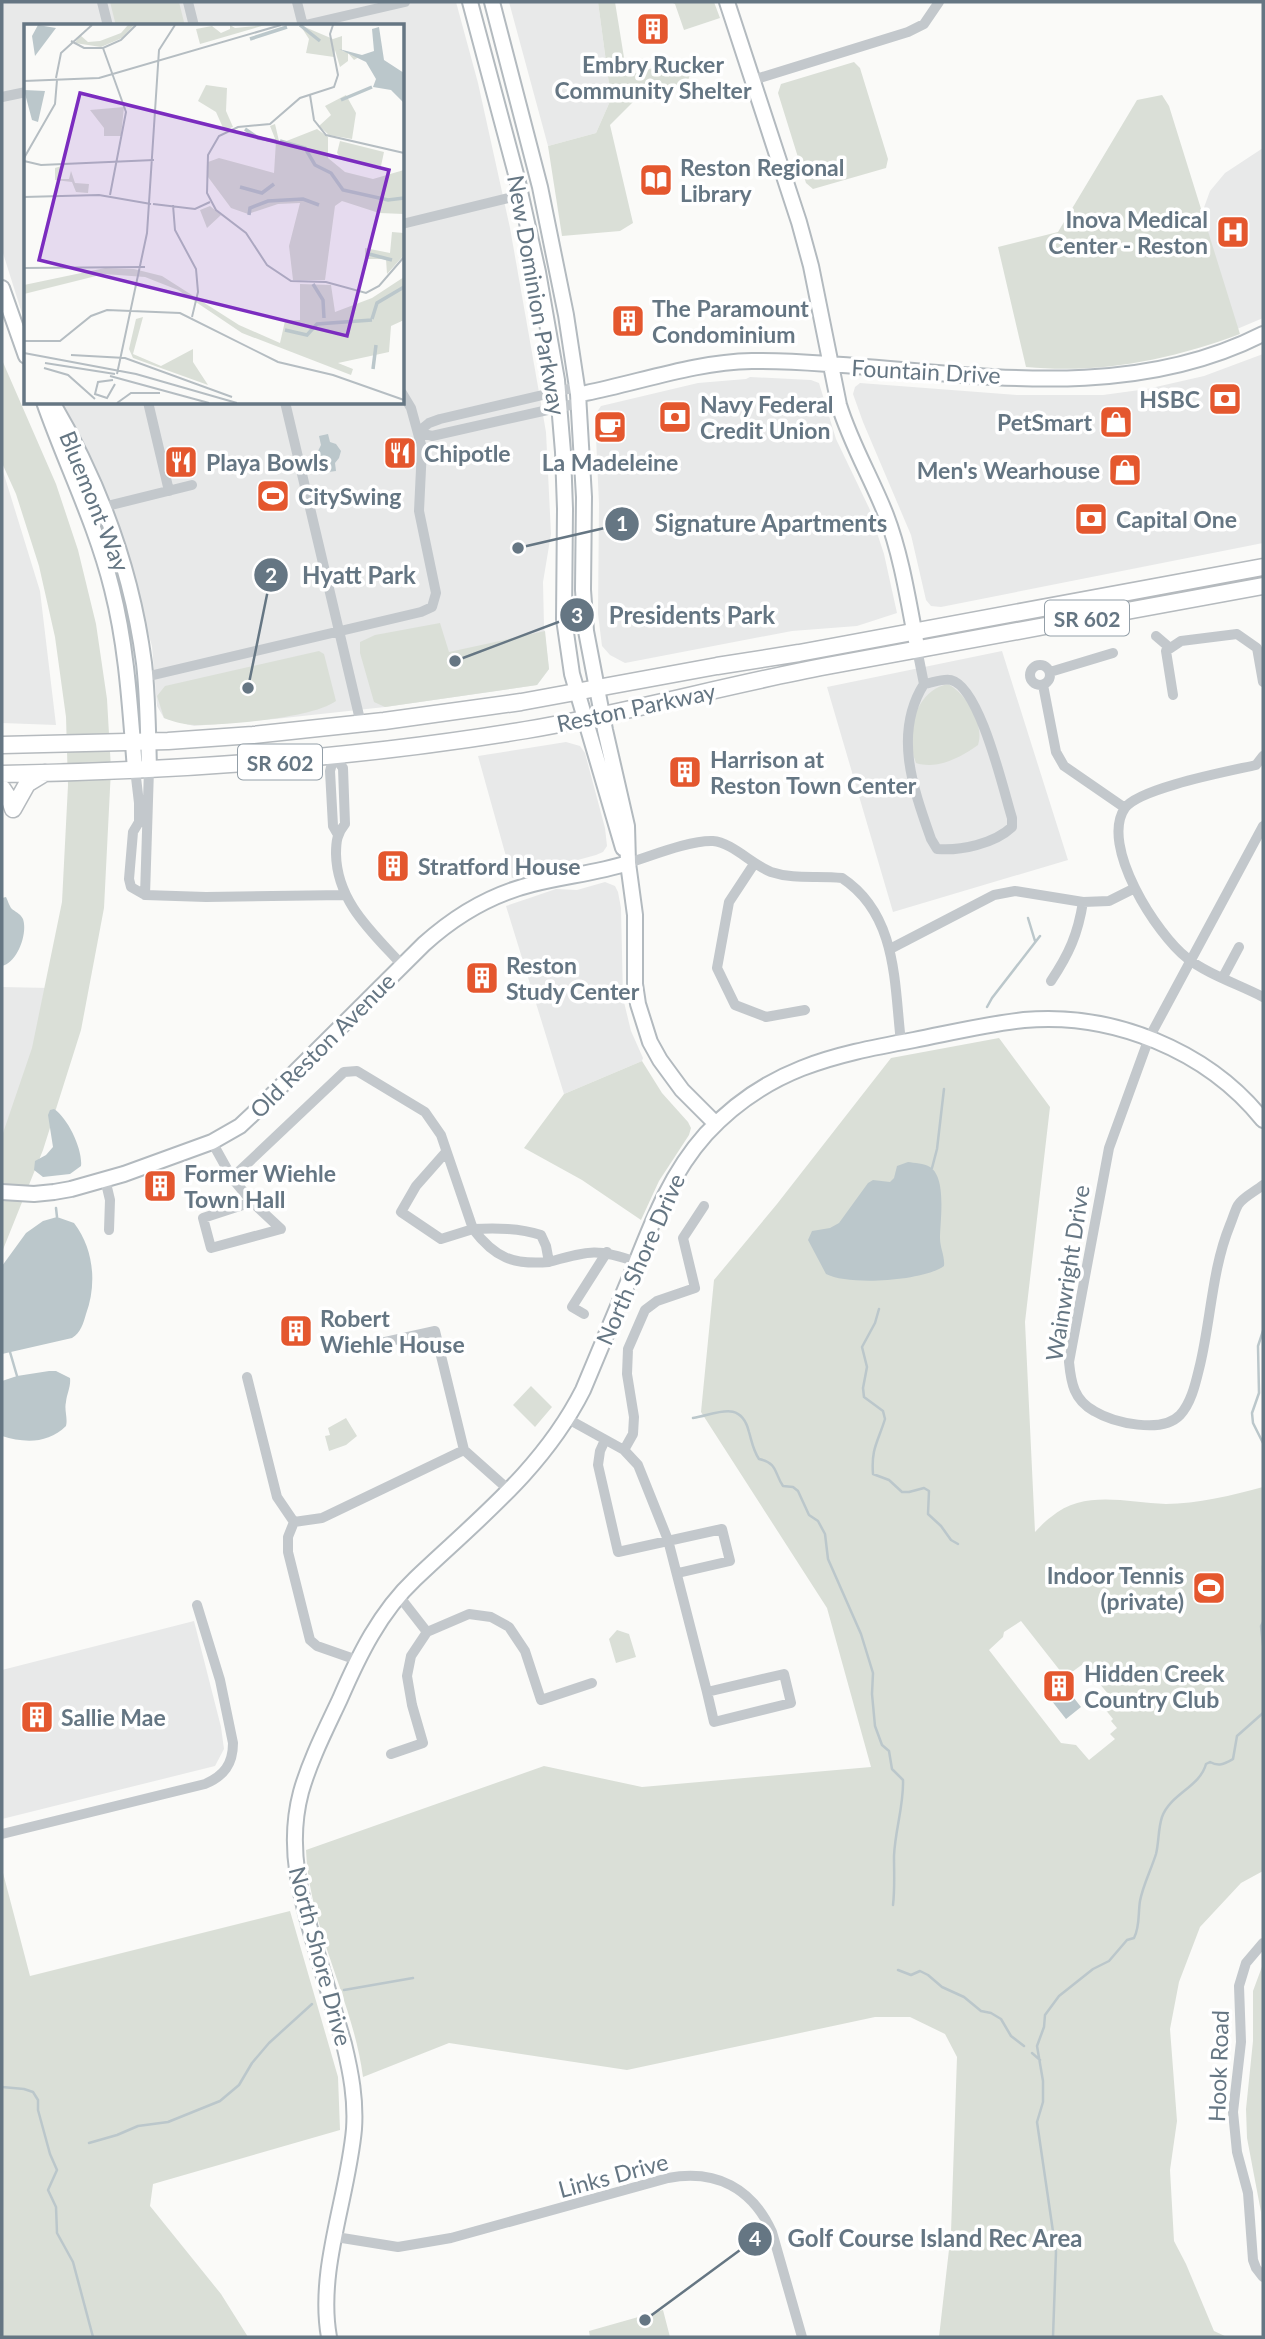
<svg xmlns="http://www.w3.org/2000/svg" width="1265" height="2339" font-family="Lato,sans-serif">
<rect width="100%" height="100%" fill="#fafaf8"/>
<path fill="#e8e9e9" d="M2,2h454l22,81 32,145 36,204 5,102 -8,48 1,45 5,42 -12,16 -152,22 -110,12 -81,7 -30,-8 -7,-12 -5,-60 -35,-116 -58,-127 343,-1v-376h-376v300l-24,-76z
M509,2h89l13,97 -15,34 -48,13z
M1263,148v170l-33,14 -27,-82 -1,-37 8,-22 15,-18z
M1263,354v189l-322,64 -10,-1 -5,-6 -15,-65 -48,-113 -10,-28 2,-7 5,-4 157,12h86l44,-6 57,-13z
M750,377l61,3 8,3 17,56 34,71 7,23 7,21 13,59 -40,13 -65,5 -167,32 -15,-8 -8,-9 -4,-32 1,-110 -4,-89 6,-9 97,-23 48,-4z
M2,468l38,123 16,134 -54,-2z
M1002,651l66,209 -175,52 -66,-225z
M566,742l14,4 5,7 20,75 2,18 -4,6 -7,3 -84,23 -34,-122z
M605,882l10,4 3,6 3,16 2,90 8,33 12,27 -1,3 -78,33 -58,-188 50,-17 21,1z
M2,987l48,1 -25,100 -23,59z
M194,1621l27,106 3,22 -9,17 -213,53v-149z"/>
<path fill="#dadfd7" fill-rule="evenodd" d="M110,2h69l6,24h-69z
M598,2h17l12,74 32,-10 5,10 28,-6 -6,15 -48,12 -28,28 23,98 -13,8 -58,5 -14,-90 48,-13 15,-34z
M671,2h43l6,16 -36,12 -9,-26z
M854,62l6,6 28,91 -2,9 -73,21 -7,-6 -28,-90 3,-9z
M1162,95l7,11 71,228c-70,26 -139,40 -214,33l-28,-120 60,-15 79,-132z
M2,360l54,124 22,66 18,74 11,75 4,70 -7,139 -23,122 -38,120 -41,102v-116l30,-88 30,-146 6,-117 -2,-68 -11,-80 -16,-71 -23,-72 -14,-31z
M440,623l9,29 96,-21 4,38 -12,16 -152,22 -11,-5 -14,-49v-11l15,-7z
M319,651l5,3 12,47c-23,17 -109,24 -140,24 -11,0 -22,-3 -32,-7l-7,-22 8,-10z
M948,684c18,10 37,40 30,61 -17,12 -40,25 -62,18 -11,-28 -2,-72 32,-79z
M999,1038l51,69 -25,215 10,210c5,-5 10,-11 16,-15 34,-28 75,-14 115,-13 30,0 68,-9 97,-17v384l-22,12 -41,44 -21,55 -9,47 7,92 -7,49 4,71 12,23 28,67 13,6h-288l12,-105 6,-175 -12,-23 -35,-17h-35l-248,53 -178,-27 -86,34c-10,-77 -54,-149 -57,-227l238,-84 98,21 229,-20 -44,-159 -126,-196 13,-132 63,-76 114,-146zM1021,1621l44,56 18,-13 26,31 -9,8 13,16 -2,2 6,7 -7,6 5,5 -26,21 -13,-15 -15,-2 -72,-93 14,-13 1,-5z
M642,1061l20,32 26,29 3,6 -2,7 -30,46 -18,39 -59,-40 -58,-32 40,-54z
M531,1386l21,21 -17,20 -22,-22z
M346,1418l11,18 -11,9 -17,6 -4,-15 5,-1 -2,-7z
M617,1630l12,4 7,23 -20,6 -7,-24z
M2,1869l28,107 260,-65 48,166 2,53 -187,54 -3,22 71,88 27,43h-246z
M1263,1964v295l-2,-47 -14,-74 -1,-29 7,-68v-50z
M663,2310l7,27h-80l-1,-6z"/>
<path fill="#bbc7cb" d="M328,434l2,8 6,2 5,7 -2,7 -4,5 1,8 -8,1 -2,-8 -11,-7 6,-12 -2,-9z
M6,897c2,4 3,8 5,11 4,4 9,5 12,11 5,15 -6,44 -21,47v-68z
M54,1109c14,9 29,41 27,57l-11,8 -27,3 -9,-7 1,-9 11,-6 7,-8 -5,-32 2,-5z
M908,1162c6,1 16,1 22,5 17,11 10,54 10,71 0,10 5,18 4,28 -21,15 -95,20 -118,8l-18,-34 4,-9 18,-3 9,-5 29,-40 5,-3 17,2 4,-4 3,-12z
M57,1217l17,6c20,26 23,61 12,91 -3,10 -5,18 -14,24l-70,16v-88l24,-33 17,-12z
M49,1371h7l14,7c1,9 -3,15 -4,24 -2,8 2,16 0,24 -18,18 -42,17 -64,10v-55l15,-5z
M1059,1679l22,28 -15,12 -22,-28z"/>
<g fill="none" stroke-linecap="round" stroke-linejoin="round">
<path stroke="#bbc7cb" stroke-width="2.5" d="M1028,918l7,23
M987,1007l5,-9 48,-62
M932,1168l5,-19 7,-60
M56,1208l1,9
M879,1309l-4,14 -13,24 5,20 -4,21 1,9 19,14 2,8c-7,23 -14,29 -12,55l16,6 13,12h7l15,-4 5,3 -1,23 13,12 10,14 7,4
M1263,1331l-5,15 1,47 -7,20 1,10 10,20
M10,1352l7,24
M693,1418c24,-4 48,-19 56,14 3,10 4,18 10,27 19,4 15,14 24,27l10,1 5,4 11,24 9,6 7,13 3,25 33,75 12,39 -1,21 3,32 7,19 7,6 3,18 11,11c1,25 -8,50 -9,76 0,16 1,32 -1,49
M1263,1566v6
M1263,1622l-2,4 2,19
M898,1970l13,5 9,-4 8,4 14,12 22,10 17,14 10,2 10,6 10,17 13,10
M344,1990l69,-12
M1032,2053l8,7
M2,2087l22,2 9,3 5,8v10l12,44 7,16 -9,20 8,17 1,26 16,29 20,75
M89,2143l28,-8 21,-9 30,-4 52,-21 19,-16 13,-22 17,-20 43,-39
M1053,2337l3,-85 -19,-130 6,-20v-21l-6,-35 7,-19 1,-12 14,-19 34,-27 16,-8 18,-21 7,-2c6,-11 4,-25 6,-37 3,-16 11,-31 16,-47 3,-12 2,-25 6,-37 8,-23 38,-30 44,-53l4,-2c9,5 14,2 23,-3l4,-23 26,-23"/>
<defs>
<path id="secondary" d="M470,2l47,176 21,94 19,108 6,72 2,57 -1,110 8,55 51,174
M492,2l48,185 26,128 12,79 6,103 -1,93 3,41 19,99 22,96 1,37 7,52v69l3,20 12,38 10,18 22,30 34,34
M727,2l72,220 12,44 28,139c12,39 32,72 47,110 15,39 22,84 30,126
M2,288l24,68
M586,393c55,-11 109,-31 166,-32 169,0 352,54 511,-27
M44,402c22,63 52,122 68,187 15,59 18,119 23,180
M52,402c47,80 80,169 92,261 4,35 4,71 5,106
M2,1192l32,2 20,-2 17,-3 53,-15 88,-32 28,-16 16,-15 168,-167c31,-28 68,-50 109,-60 31,-8 64,-11 95,-21
M329,2337c-12,-67 19,-140 25,-208 2,-29 -3,-56 -10,-85 -9,-30 -18,-61 -27,-91 -16,-54 -31,-105 -16,-161 9,-32 25,-63 39,-93 19,-44 40,-87 75,-120 63,-60 128,-110 168,-189 17,-40 34,-81 51,-122 19,-48 37,-95 72,-134 60,-65 126,-79 208,-94 36,-7 73,-16 110,-20 88,-8 183,30 239,100"/>
<path id="primary" d="M2,745l166,-4 85,-6 131,-14 137,-19 196,-36 82,-13 464,-86
M2,774c176,-3 350,-15 524,-44 101,-17 200,-45 301,-64 145,-28 291,-52 436,-80
M2,788l8,12 3,9
M13,809l14,-25 18,-11"/>
</defs>
<use href="#secondary" stroke="#b3babf" stroke-width="18"/>
<use href="#primary" stroke="#b5babe" stroke-width="19"/>
<path stroke="#c3c8cc" stroke-width="10" d="M102,2l6,24
M188,2l6,24
M297,2l6,24
M301,26l104,-24
M753,80l155,-48 16,-8 15,-22
M2,97l24,-5
M402,224l119,-29
M577,387l9,6 -7,10 -147,33 -14,-4 11,-9 11,-4z
M148,402l21,89
M285,402l76,322
M89,513l14,-6 89,-22
M1156,636l14,12
M917,649l7,35c-31,49 -11,104 7,155l6,10c23,2 57,-5 75,-22v-9c-9,-29 -32,-131 -61,-138 -8,-2 -19,3 -27,4
M1030 675a10 10 0 1 1 20 0a10 10 0 1 1-20 0Z
M1050,672l63,-19
M145,677l276,-65 11,-5 4,-14 -17,-82 3,-63 -11,-40 -9,-15
M1043,685l13,67 8,14 61,42
M1173,695l-7,-44 15,-10 56,-7 20,14 6,34
M334,756l9,12 2,56c-8,10 -9,17 -9,30 1,48 36,78 66,111
M334,756l-4,15 3,55 4,7
M1263,756l-7,9c-26,6 -117,23 -131,43 -26,37 32,127 62,150 20,16 53,27 76,39
M135,769l4,34v19l-6,10 -4,47 2,8 14,8 61,2 139,-2
M1263,826l-114,212 -40,110 -40,214c2,21 5,38 25,49 20,12 68,23 86,4 12,-13 16,-34 20,-50 11,-46 12,-96 30,-140 3,-7 5,-15 8,-20 5,-8 18,-14 25,-20
M628,863c23,-7 62,-23 85,-22 18,1 40,24 58,31 24,8 47,3 71,6 56,37 52,106 59,164
M754,864l-25,38 -12,66 18,37 31,12 39,-7
M145,895l4,-126
M890,949l104,-54 21,-4 68,11 26,-1 26,-13
M1223,977l16,-30
M1051,981c18,-27 27,-47 32,-79
M212,1142l20,36
M446,1152l-30,34 -15,26 40,27 32,-10c22,29 40,36 76,33
M105,1179l5,21 -1,30
M252,1202l-20,-24 112,-106 13,-1 68,41 16,23 32,94c24,-1 46,-1 68,6l5,11 3,16c40,-11 48,-14 87,0
M252,1202l29,27 -70,19 -8,-30z
M584,1314l-12,-7 35,-55
M358,1348l77,-17 29,119 45,40
M247,1377l30,120 17,25 -6,15v15l22,88 7,6 40,14
M568,1419l56,31 14,15 30,75 39,152
M605,1440l-5,11 -2,14 20,87 104,-23 8,32 -52,12
M624,1450l9,-16 1,-17 -7,-43 1,-25 17,-39 12,-9 38,-13 -12,-50 21,-32
M294,1522l28,-4 142,-68
M399,1596l28,36
M784,1674l7,29 -77,19 -7,-30z
M391,1754l32,-11 -11,-38 -5,-29 4,-20 16,-24 42,-18 22,3 18,10 16,24 16,49 51,-17
M2,1834l203,-50c19,-8 28,-20 28,-41l-13,-63 -23,-75
M1263,1943l-17,20 -7,23 2,56 -8,70 4,40 11,41 5,67 3,8 7,9
M336,2237l62,10 53,-9 217,-60c48,-9 84,10 104,54l30,105"/>
<use href="#secondary" stroke="#fff" stroke-width="14"/>
<use href="#primary" stroke="#fff" stroke-width="16"/>
</g>
<defs>
<symbol id="building-square" viewBox="-11 -11 22 22"><rect x="-9" y="-9" width="18" height="18" rx="4" fill="#e4572e" stroke="#fff"/><path d="M-4-6H4V6H1V3H-1V6H-4ZM-2.5-4.3h1.7v1.8h-1.7ZM.8-4.3h1.7v1.8H.8ZM-2.5-1h1.7V.8h-1.7ZM.8-1h1.7V.8H.8Z" fill="#fff"/></symbol>
<symbol id="library-square" viewBox="-11 -11 22 22"><rect x="-9" y="-9" width="18" height="18" rx="4" fill="#e4572e" stroke="#fff"/><path d="M-6-4Q-3-5.5-.7-3.5V5Q-3 3-6 4ZM6-4Q3-5.5 .7-3.5V5Q3 3 6 4Z" fill="#fff"/></symbol>
<symbol id="hospital-square" viewBox="-11 -11 22 22"><rect x="-9" y="-9" width="18" height="18" rx="4" fill="#e4572e" stroke="#fff"/><path d="M-5-5h3v3.5h4V-5h3V5h-3V1.5h-4V5h-3Z" fill="#fff"/></symbol>
<symbol id="bank-square" viewBox="-11 -11 22 22"><rect x="-9" y="-9" width="18" height="18" rx="4" fill="#e4572e" stroke="#fff"/><path d="M-6-4H6V4H-6ZM0-2.3a2.3 2.3 0 1 0 0 4.6a2.3 2.3 0 1 0 0-4.6Z" fill="#fff"/></symbol>
<symbol id="shop-square" viewBox="-11 -11 22 22"><rect x="-9" y="-9" width="18" height="18" rx="4" fill="#e4572e" stroke="#fff"/><path d="M-5-2.5h2.3a2.7 3.5 0 0 1 5.4 0H5L5.5 6h-11ZM-1.5-2.5h3a1.5 2.3 0 0 0-3 0Z" fill="#fff"/></symbol>
<symbol id="cafe-square" viewBox="-11 -11 22 22"><rect x="-9" y="-9" width="18" height="18" rx="4" fill="#e4572e" stroke="#fff"/><path d="M-5.5-4.5H6V0H3Q3 3.5 0 3.5H-2.5Q-5.5 3.5-5.5 0ZM3-3.2v2h1.7v-2ZM-6 4.5H4V6H-6Z" fill="#fff"/></symbol>
<symbol id="restaurant-square" viewBox="-11 -11 22 22"><rect x="-9" y="-9" width="18" height="18" rx="4" fill="#e4572e" stroke="#fff"/><path d="M-5-6h1v4h1v-4h1v4h1v-4h1v5L-1.5 .5V6h-2V.5L-5-1ZM5-6V6H3V1.5H1.5Q1.5-4 5-6Z" fill="#fff"/></symbol>
<symbol id="stadium-square" viewBox="-11 -11 22 22"><rect x="-9" y="-9" width="18" height="18" rx="4" fill="#e4572e" stroke="#fff"/><path d="M0-5a6.5 5 0 1 0 0 10a6.5 5 0 1 0 0-10ZM-3.5-1.8h7v3.6h-7Z" fill="#fff"/></symbol>
</defs>
<g fill-rule="evenodd">
<use href="#building-square" x="634" y="10" width="38" height="38"/>
<use href="#library-square" x="637" y="161" width="38" height="38"/>
<use href="#hospital-square" x="1214" y="213" width="38" height="38"/>
<use href="#building-square" x="609" y="302" width="38" height="38"/>
<use href="#bank-square" x="1206" y="380" width="38" height="38"/>
<use href="#bank-square" x="656" y="398" width="38" height="38"/>
<use href="#shop-square" x="1097" y="403" width="38" height="38"/>
<use href="#cafe-square" x="591" y="408" width="38" height="38"/>
<use href="#restaurant-square" x="381" y="434" width="38" height="38"/>
<use href="#restaurant-square" x="162" y="443" width="38" height="38"/>
<use href="#shop-square" x="1106" y="451" width="38" height="38"/>
<use href="#stadium-square" x="254" y="477" width="38" height="38"/>
<use href="#bank-square" x="1072" y="500" width="38" height="38"/>
<use href="#building-square" x="666" y="753" width="38" height="38"/>
<use href="#building-square" x="374" y="847" width="38" height="38"/>
<use href="#building-square" x="463" y="959" width="38" height="38"/>
<use href="#building-square" x="141" y="1167" width="38" height="38"/>
<use href="#building-square" x="277" y="1312" width="38" height="38"/>
<use href="#stadium-square" x="1190" y="1569" width="38" height="38"/>
<use href="#building-square" x="1040" y="1667" width="38" height="38"/>
<use href="#building-square" x="18" y="1698" width="38" height="38"/>
</g>
<g text-anchor="middle" dominant-baseline="central" stroke-width="7" stroke-linejoin="round" paint-order="stroke">
<g fill="#fff" stroke="#939fa8" stroke-width="2">
<rect x="1045" y="600.5" width="84" height="35" rx="5"/>
<rect x="238" y="744.5" width="84" height="35" rx="5"/>
</g>
<g font-size="21" font-weight="bold" fill="#657683">
<text x="1087" y="618">SR 602</text>
<text x="280" y="762">SR 602</text>
</g>
<g font-size="23" font-weight="bold" fill="#657683" stroke="#fff" text-anchor="start">
<text x="653" y="64" text-anchor="middle">Embry Rucker<tspan x="653" dy="26">Community Shelter</tspan></text>
<text x="680" y="167">Reston Regional<tspan x="680" dy="26">Library</tspan></text>
<text x="1208" y="219" text-anchor="end">Inova Medical<tspan x="1208" dy="26">Center - Reston</tspan></text>
<text x="652" y="308">The Paramount<tspan x="652" dy="26">Condominium</tspan></text>
<text x="1200" y="399" text-anchor="end">HSBC</text>
<text x="700" y="404">Navy Federal<tspan x="700" dy="26">Credit Union</tspan></text>
<text x="1092" y="422" text-anchor="end">PetSmart</text>
<text x="424" y="453">Chipotle</text>
<text x="206" y="462">Playa Bowls</text>
<text x="610" y="462" text-anchor="middle">La Madeleine</text>
<text x="1100" y="470" text-anchor="end">Men's Wearhouse</text>
<text x="298" y="496">CitySwing</text>
<text x="1116" y="519">Capital One</text>
<text x="710" y="759">Harrison at<tspan x="710" dy="26">Reston Town Center</tspan></text>
<text x="418" y="866">Stratford House</text>
<text x="506" y="965">Reston<tspan x="506" dy="26">Study Center</tspan></text>
<text x="184" y="1173">Former Wiehle<tspan x="184" dy="26">Town Hall</tspan></text>
<text x="320" y="1318">Robert<tspan x="320" dy="26">Wiehle House</tspan></text>
<text x="1184" y="1575" text-anchor="end">Indoor Tennis<tspan x="1184" dy="26">(private)</tspan></text>
<text x="1084" y="1673">Hidden Creek<tspan x="1084" dy="26">Country Club</tspan></text>
<text x="61" y="1717">Sallie Mae</text>
</g>
<g font-size="23" fill="#657683" stroke="#fff">
<text transform="translate(537 295) rotate(80)">New Dominion Parkway</text>
<text transform="translate(926 371) rotate(3)">Fountain Drive</text>
<text transform="translate(95 501) rotate(68)">Bluemont Way</text>
<text transform="translate(636 707) rotate(-12)">Reston Parkway</text>
<text transform="translate(322 1045) rotate(-45)">Old Reston Avenue</text>
<text transform="translate(640 1259) rotate(-66)">North Shore Drive</text>
<text transform="translate(1067 1273) rotate(-81)">Wainwright Drive</text>
<text transform="translate(321 1956) rotate(75)">North Shore Drive</text>
<text transform="translate(1218 2066) rotate(-88)">Hook Road</text>
<text transform="translate(613 2175) rotate(-15)">Links Drive</text>
</g>
</g>
<g transform="translate(24 24)">
<rect width="380" height="380" fill="#fafaf8"/>
<path d="M104,1h6l-12,13 -21,9 -26,-4 5,-8 8,7 12,-1 21,-8zM206,1l5,3 30,-3 -65,19 -4,-15 16,-3 9,7 9,-4zM276,1l33,14 9,-3v15l7,1 10,5 -5,3 -6,-7v8l-8,6 -5,-17 -1,7 -28,-4 3,-14zM182,61l21,3 -1,23 7,16 -9,3 -8,-18 -18,-11zM322,71l10,18 -4,26 -23,-4 -10,-9 12,-11 -6,-9zM100,83l-3,29h-17v-8l-14,-18zM251,100l4,17 5,1 33,-13 11,8v21l17,14 28,7 31,-9v44l-25,-1 -37,-12 -7,5 -10,74h-32l-4,-34 11,-43 -22,1 -30,10 -17,-6 -23,-31v-15l11,-4 55,15 2,-32 -6,-15zM316,117l44,11 -3,14 -38,-6 -6,-7zM41,141l-7,14h11l2,-8 4,12 14,1 -1,9 -12,-1 -4,-10 -17,-2v-12zM186,182l11,9 -14,13 -7,-18zM368,208l12,1v22l-17,19 -1,-15h-21v-11l25,5zM81,244l29,1 28,7 77,49 41,18 5,-22 15,-1v-36l31,1 4,27 37,-14 32,-21v43l-13,6 -2,26 -51,11 15,6 -2,6 -109,-42 -64,-43 -33,-13 -41,-3 -80,20v-9zM119,293l-10,37 28,12 32,-17v13l15,23 -75,-27 -4,-9 7,-30z" fill="#dadfd7"/>
<path d="M14,1l18,3 -21,28 -3,-20zM355,3l5,33 20,13v30l-13,-13 -18,-3 3,-8 -10,-17 -27,-13 23,6 12,-4 -2,-22zM0,66l21,1 -7,31 -6,-2z" fill="#bbc7cb"/>
<path fill="none" stroke="#bbc7cb" stroke-width="3.5" d="M276,1l20,16M226,15l37,-12M317,76l31,-13M221,105l13,9 18,3M256,117l25,7 10,17 16,8 12,17 45,10 16,-2M216,163l22,6 12,-9M225,191l1,-7 18,-7 35,-2 16,6M345,230l23,6M289,260l10,16 1,18M348,295l5,-16 27,-16M261,306l22,5 10,-11 55,-4M349,345l3,-24"/>
<path fill="none" stroke="#b5bdc2" stroke-width="2" d="M309,1l-3,9 8,41 -4,12 -34,11 -30,26 -32,3 -19,9 -11,19 -1,38 9,17 30,23 21,32 24,16 35,1 40,11 13,-7 25,-29M47,17l13,7h19l18,-8 15,-15M79,24l23,64 -16,83M32,54l5,-25 31,-28M0,57l75,-3 182,-53M286,71l4,25 12,15 78,18M0,134l31,-54 2,-24M0,137l17,4 113,-5M0,173l75,-2 52,9M129,180l42,5 15,-7M149,181l2,25 21,39 2,23 -6,25M0,244l121,-1M0,317h36l31,-25 16,-6 73,3 98,49 55,13 71,25M0,329l112,21 101,29M47,331l54,3 107,39M21,339l70,11M20,344l24,7 27,24M93,350l30,-141 12,-183 16,-25M86,352l99,27M89,356l-15,2 -3,12 12,4 8,-14M93,379l14,-10h29"/>
<path fill="#7b2cbf" fill-opacity="0.15" stroke="#7b2cbf" stroke-width="3.5" d="M56,69l309,77 -42,166 -308,-76z"/>
<rect width="380" height="380" fill="none" stroke="#657683" stroke-width="3.5"/>
</g>
<path fill="none" stroke="#657683" stroke-width="2.5" d="M518 548L622 524M248 688L271 575M455 661L577 615M645 2320L755 2239"/>
<g fill="#657683" stroke="#fff" stroke-width="2.5">
<circle cx="518" cy="548" r="7"/>
<circle cx="248" cy="688" r="7"/>
<circle cx="455" cy="661" r="7"/>
<circle cx="645" cy="2320" r="7"/>
<circle cx="622" cy="524" r="18"/>
<circle cx="271" cy="575" r="18"/>
<circle cx="577" cy="615" r="18"/>
<circle cx="755" cy="2239" r="18"/>
</g>
<g font-size="21" text-anchor="middle" font-weight="bold" fill="#fff">
<text x="622" y="531">1</text>
<text x="271" y="583">2</text>
<text x="577" y="623">3</text>
<text x="755" y="2246">4</text>
</g>
<g font-size="24" text-anchor="middle" font-weight="bold" fill="#657683" stroke="#fff" stroke-width="7" stroke-linejoin="round" paint-order="stroke">
<text x="771" y="532">Signature Apartments</text>
<text x="359" y="584">Hyatt Park</text>
<text x="692" y="624">Presidents Park</text>
<text x="935" y="2247">Golf Course Island Rec Area</text>
</g>
<rect width="1265" height="2339" fill="none" stroke="#657683" stroke-width="7"/>
</svg>
